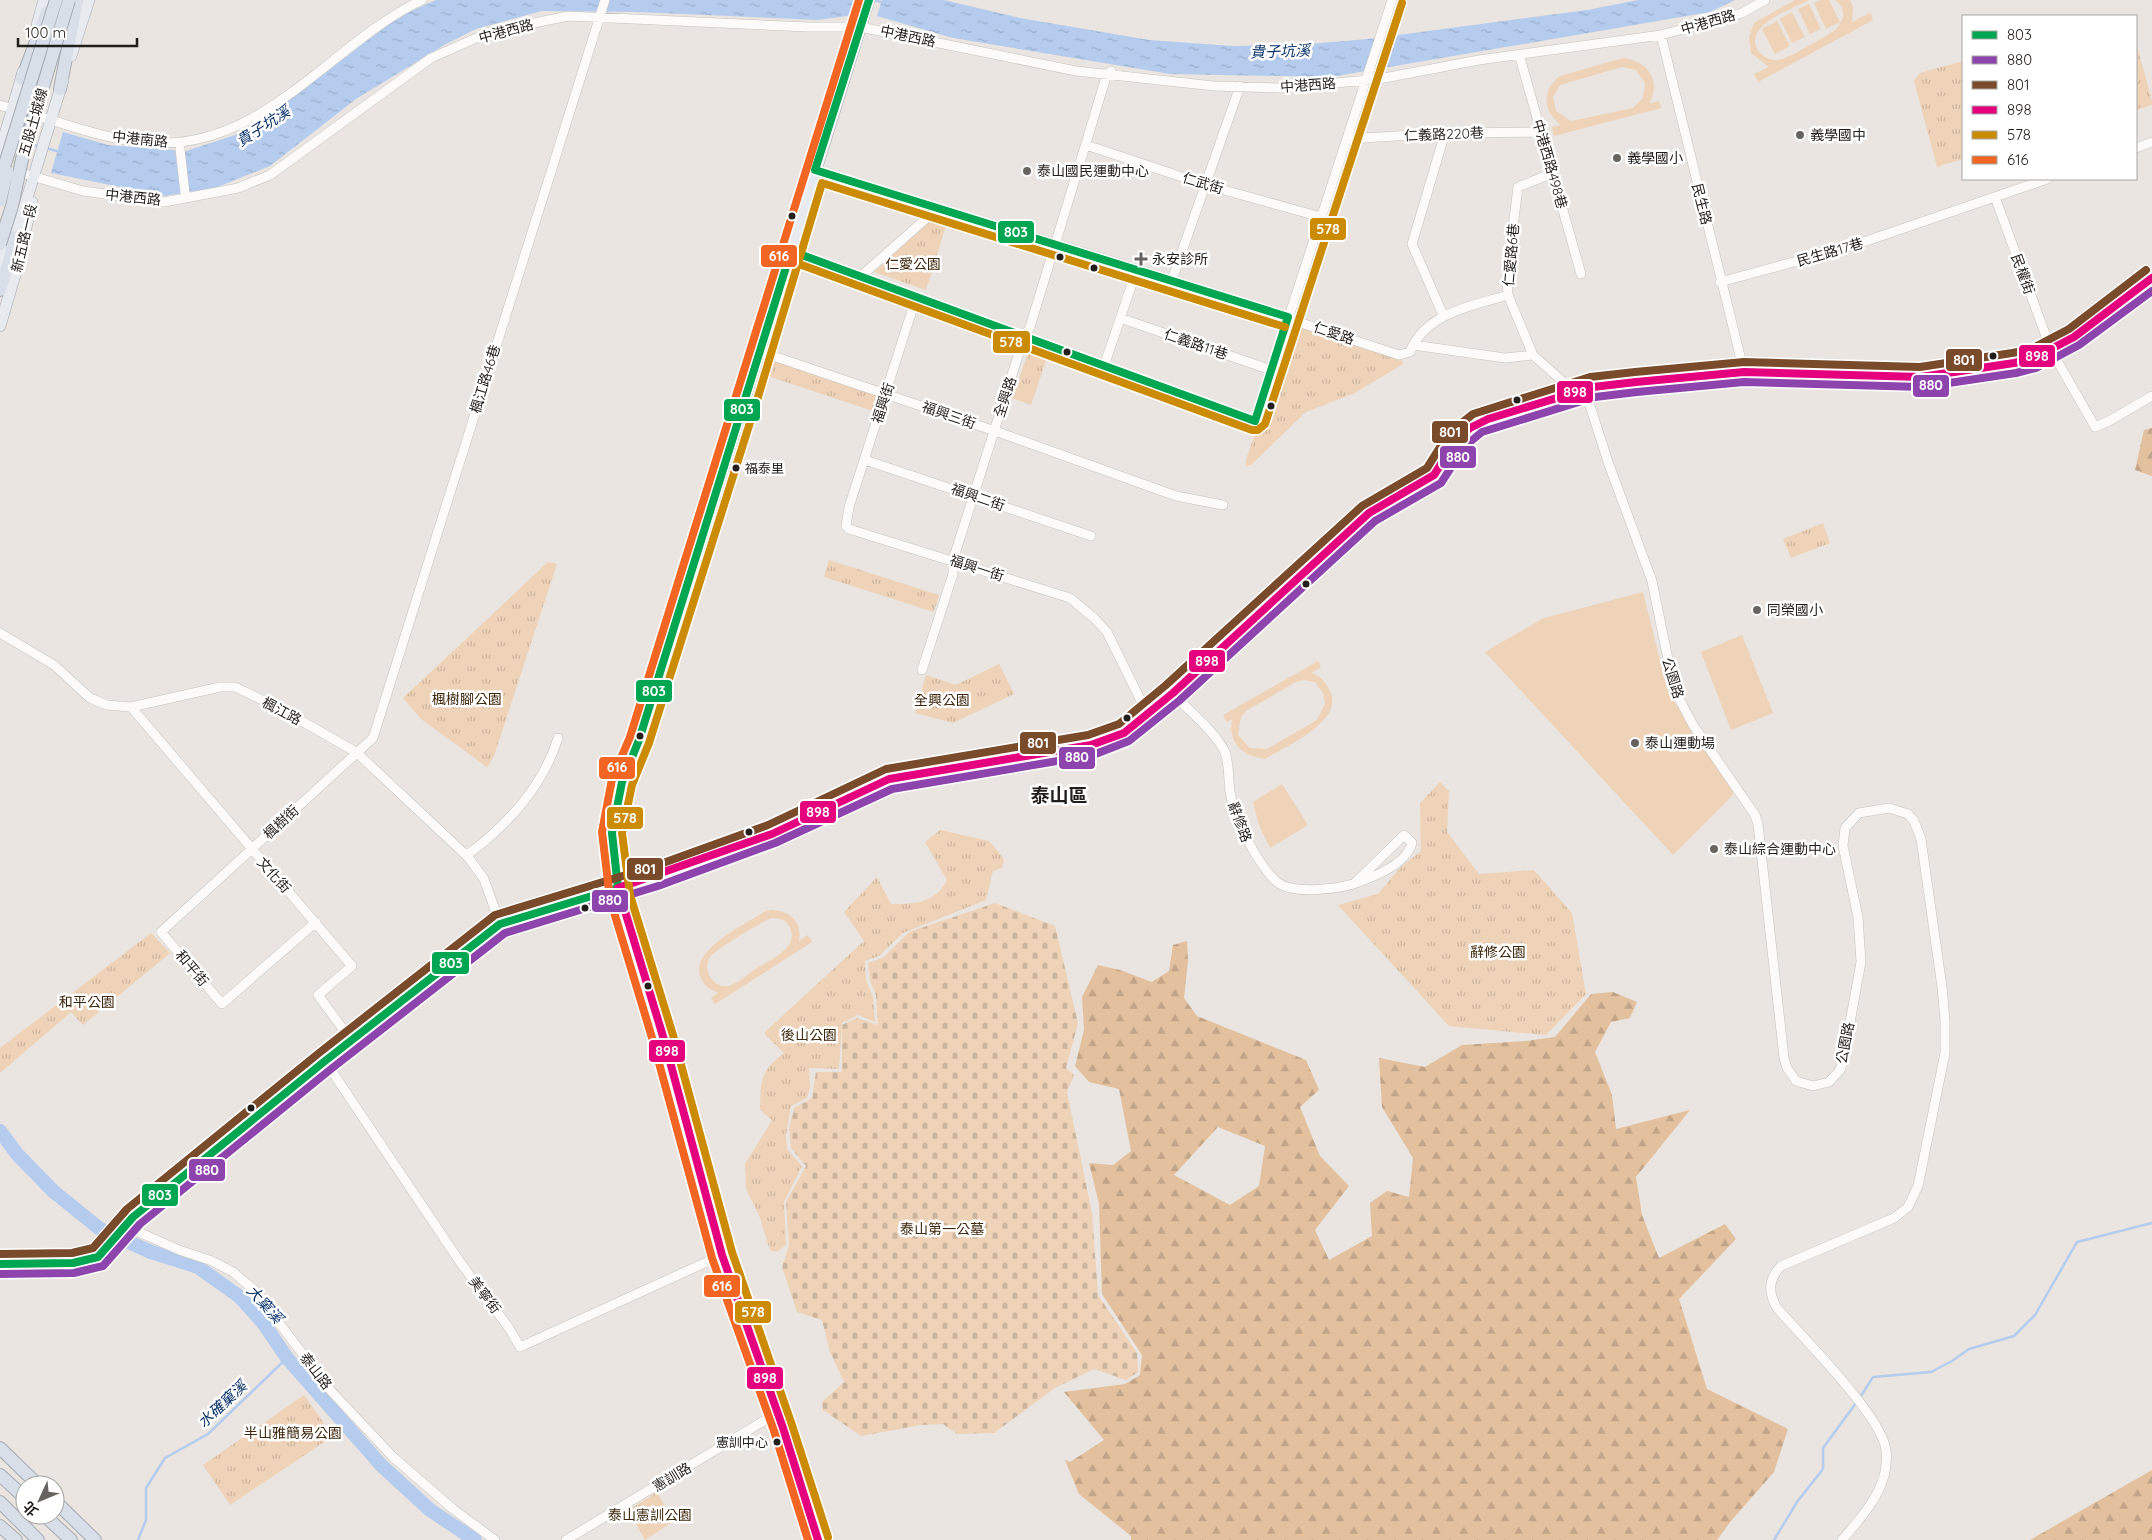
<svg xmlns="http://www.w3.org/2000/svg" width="2152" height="1540" font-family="Quicksand,'Noto Sans TC',sans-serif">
<defs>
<pattern id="forest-firs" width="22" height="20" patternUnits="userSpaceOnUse" patternTransform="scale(1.25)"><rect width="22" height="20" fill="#e3c19e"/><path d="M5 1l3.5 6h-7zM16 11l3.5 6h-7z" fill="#c2a588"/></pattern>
<pattern id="cemetery-stones" width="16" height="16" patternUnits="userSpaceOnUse" patternTransform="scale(1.25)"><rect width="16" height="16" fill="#eed3b8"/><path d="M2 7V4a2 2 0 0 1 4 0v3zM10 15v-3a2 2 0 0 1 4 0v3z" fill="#ccb59e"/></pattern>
<pattern id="park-tufts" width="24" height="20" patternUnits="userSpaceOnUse" patternTransform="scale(1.25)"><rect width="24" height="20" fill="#eed3b8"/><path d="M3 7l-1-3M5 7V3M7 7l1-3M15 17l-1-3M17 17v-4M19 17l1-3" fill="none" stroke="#ccb59e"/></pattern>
<pattern id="water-ripples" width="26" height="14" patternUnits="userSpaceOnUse" patternTransform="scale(1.25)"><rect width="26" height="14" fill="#b5ccee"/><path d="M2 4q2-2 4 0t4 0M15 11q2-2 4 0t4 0" fill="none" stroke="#9bafcc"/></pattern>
</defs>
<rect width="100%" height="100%" fill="#eae5e0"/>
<path fill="url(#forest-firs)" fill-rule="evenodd" d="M2152,428v48l-17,-6 9,-40z
M1187,941l1,20 -4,37 13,18 109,44 13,30 -19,17 20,49 29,30 -34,44 14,30 43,-24 -2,-33 17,-12 22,6 4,-39 -31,-51 -3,-49 46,9 37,-22 64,-4 29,-4 36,-43 22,-2 24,10 -7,16 -19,4 -16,30 17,43 4,34 74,-19 -54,67 6,38 17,43 66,-34 11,15 -57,60 28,90 81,40 -14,43 -43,49 -14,19h-586v-4l-52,-42 -14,-34 5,2 34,-22 -40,-48 61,-8 15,-9 2,-20 -40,-61 -3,-90 -10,-41 24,2 18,-14 -12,-62 -30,-7 -14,-16 9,-36 -2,-33 16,-32 22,5 32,12 17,-11 4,-26zM1218,1127l47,19 -6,40 -29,19 -56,-30z
M2152,1470v70h-122z"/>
<path fill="url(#cemetery-stones)" d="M995,903l60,23 23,97 -12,45 8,7 -7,17 25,121 6,82 39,58 1,19 -12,8 -32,-11 -39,19 -61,45 -37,1 -14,-10 -22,1 -60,11 -38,-26 -1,-8 22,-20 -14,-30 -8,-32 -25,-8 -15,-45 7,-22 -3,-43 20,-36 -15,-18 -2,-19 5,-21 18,-10 4,-26h26v-47l15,-7 21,7 -2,-30 -6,-14 -2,-18 16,-6 25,-25z"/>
<path fill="url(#park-tufts)" d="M2136,43l16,57v5l-16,5z
M1963,61v98l-26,8 -23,-86 6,-8z
M939,213l10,3 -23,74 -52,-18z
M1300,327l101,32 2,5 -48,29 -49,19 -54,52 -6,2v-7l46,-127z
M1029,351l18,7 -16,47 -19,-7z
M768,358l111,38 -6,15 -111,-37z
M1823,523l7,20 -39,15 -8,-19z
M829,560l110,35 -5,17 -110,-35z
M548,562l9,2 -63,192 -7,11 -66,-48 -18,-21z
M999,664l15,30 -61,29 -38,-10 11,-38 30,10z
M1440,782l9,9 -2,41 32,42 55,-4 38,43 14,81 -40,41 -97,-9 -111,-121 40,-11 22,-26 21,-17 -1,-48z
M940,830l49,11 15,18 -2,9 -9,3 -7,29 -83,33 -24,23 -14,5 1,19 7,17 2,25 -17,-7 -16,8 -3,46 -30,-1 1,19 -3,11 -16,8 -5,29 1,14 15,17 -18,36 2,43 -9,7 -7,-2 -11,-35 -13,-26 -1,-25 27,-44 -12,-10c1,-29 -1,-38 24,-57l-19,-18v-3l99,-91 -20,-29 33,-35 14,27c23,0 45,-1 56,-24l-22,-38z
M151,933l19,20 -87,72 -12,-13 -71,61v-25z
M304,1395l29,41 -103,69 -27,-40z
M657,1492l12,21 -3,3 5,7 -26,17 -16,-30z"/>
<path fill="#eed3b8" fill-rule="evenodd" d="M1795,0h14c-17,9 -72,27 -48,54 4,4 12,7 18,6 16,-5 39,-20 55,-29 10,-9 14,-22 1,-31h15l3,7 -1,15 18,-9 3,7 -115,62 -4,-8 15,-7 -18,-14 -2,-16 5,-14z
M1821,0h8l11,22 -14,7 -12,-26z
M1809,4l12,25 -11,5 -12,-25z
M1792,12l13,25 -13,6 -12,-24z
M1777,21l13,25 -15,8 -13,-25z
M1623,58c25,3 39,23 26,46l10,-3 2,7 -107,28 -2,-9 9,-2c-19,-14 -19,-36 -1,-49zM1622,67l14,3 9,13 -2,15 -10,10 -62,13 -15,-10 -3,-14 7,-12z
M1643,592l25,100 66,102 -61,61 -188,-203 59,-34z
M1742,635l31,78 -42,17 -30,-78z
M1318,661l3,6 -10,6c9,3 15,9 19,18 15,30 -44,55 -65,68 -23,-3 -37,-16 -33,-40l-5,3 -4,-7zM1304,680l11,2 8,11 2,11 -8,16 -50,29 -17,-1 -12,-13 3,-18 5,-6 50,-29z
M1282,784l26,41 -38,23 -11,-23 -6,-23z
M771,910c18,0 32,12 28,31l9,-6 4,7 -97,62 -4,-6 7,-5c-7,-3 -14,-7 -17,-15 -13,-28 44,-53 63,-66zM771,918c8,0 16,2 19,10 10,20 -22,33 -36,42 -7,5 -17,14 -26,16 -15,2 -26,-16 -18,-29 6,-8 51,-35 61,-39z"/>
<path fill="url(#water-ripples)" d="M436,0h423l-5,15 -36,5 -181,-8 -95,-1 -66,18 -30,15 -90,55 -86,67 -55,22 -51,8 -113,-23 12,-41 45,13 78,6 49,-16 35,-20 128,-98z
M882,0h62l76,18 129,22 84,6 76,-2 59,-5 219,-29 51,-10h97l-25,12 -379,65 -161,-3 -217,-36 -76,-22z"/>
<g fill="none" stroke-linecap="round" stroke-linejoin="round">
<path stroke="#b5ccee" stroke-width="2.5" d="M874,0l10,3
M29,143l11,4
M46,148l14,4
M1859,1399l14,-22 58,-5 21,-11 17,-12 45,-13 21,-21 42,-73 75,-19
M138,1540l8,-20v-32l19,-30 43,-24 79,-76
M1774,1540l23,-38 26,-33v-21l33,-45"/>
<path stroke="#b5ccee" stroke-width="14" d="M0,1131l17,23 36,37 47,38 51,23 47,15 42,30 24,27 23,34 94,107 49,45 45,30"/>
<defs>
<path id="minor" d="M1661,35l83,337
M1519,54l62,220
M0,105c52,13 104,37 158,38 108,3 174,-100 264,-143
M1347,139l98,-6 97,-1
M1086,145l120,40 115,32
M2136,148l16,-6
M180,149l5,44
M815,170l322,99 262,86 11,-3c15,-39 62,-46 98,-57
M15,171l68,20 81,11 74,-14 32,-13 161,-117 59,-26 78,-16 240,11h52l216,44 138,15 68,2 97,-9 100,-19 182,-25 81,-22 23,-13
M1553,173l-35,14 -11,88 1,20 25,60 36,32 16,3 23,72 44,119 22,108 19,36 62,90 3,9 26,234 3,10 9,13 17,5 16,-4 11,-12 3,-9 18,-99 -3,-45 -15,-71 2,-18 14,-15 30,-5 19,6 6,7 7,18 21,148 3,33v33l-27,133 -10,21 -14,11 -113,48c-13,14 -13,26 -4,42 25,29 105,108 109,142 1,7 0,19 -2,26 -7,25 -26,45 -42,64
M1995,197l56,153 44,77 14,-6 43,-25
M791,251l464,170 137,-421
M860,277l78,-69
M1172,280l68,-194
M1720,282l129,-35 198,-68
M916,298l-67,209 -3,19 3,3 221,69 24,20 13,14 41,83
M1443,315l-31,-71 33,-111
M1120,318l151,52
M1413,345l92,13 28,-3
M761,352l234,79 181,65 47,9
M1104,366l33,-97
M865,460l226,76
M0,633l54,32 36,33 17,7 24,2 89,-20h15l42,20 79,45 112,105 16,22 16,45
M922,670l31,-96v-14l71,-223 6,-10 77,-253 4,-3
M1173,693c16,19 39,35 51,57 6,13 4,28 6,42 4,26 27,72 47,90 16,13 64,7 82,0 17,-6 48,-19 53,-39l-8,-8 -50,49
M131,707l221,259 -34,29 33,45
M467,855c40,-29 76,-69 91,-117
M316,922l-94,82 -61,-72 212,-194 232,-738
M325,1061l135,201 49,66 11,19 202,-92
M125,1226l54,24 33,11 21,11 20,17 78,102 62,66 60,52 42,31
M566,1540l211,-127"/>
<path id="major" d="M37,25l7,-25
M71,56l18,-56
M0,152l23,-80
M0,264l4,-11 9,-16 15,-42 35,-115
M0,326l15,-51 17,-73
M0,1264l73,-1 25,-6 35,-40 34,-28 82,-64 76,-64 175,-137 155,-48 117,-42 117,-55 202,-34 33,-12 49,-40 196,-180 65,-38 23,-36 20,-16 25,-9 91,-27 43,-5 108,-10 177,5 93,-14 18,-4 42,-22 78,-59
M818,1540l-35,-112 -61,-173 -59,-217 -43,-141 -8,-64 10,-51 17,-42 230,-740"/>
<path id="highway" d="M22,79l25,-67
M60,89l17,-89
M0,290l11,-35 2,-18
M0,1448l38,37
M0,1475l25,23
M55,1501l40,39
M0,1502l38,38
M44,1515l27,25
M0,1526l16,14"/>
</defs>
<use href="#minor" stroke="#c5c2be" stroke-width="10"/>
<use href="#major" stroke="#a5aab2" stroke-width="12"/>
<use href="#highway" stroke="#a5aab2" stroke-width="14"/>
<use href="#minor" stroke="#fcfbfa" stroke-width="9"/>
<use href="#major" stroke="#e7eaef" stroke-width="11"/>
<use href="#highway" stroke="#d9dfe8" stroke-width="12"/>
<defs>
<path id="highway-bridge" d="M0,180l56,-180
M0,201l7,-29
M0,244l12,-38 12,-56 45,-150"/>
</defs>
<use href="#highway-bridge" stroke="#a5aab2" stroke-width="14" stroke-linecap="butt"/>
<use href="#highway-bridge" stroke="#d9dfe8" stroke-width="12"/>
<defs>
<path id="bus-1" d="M815,170l473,147
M815,170l54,-170
M791,251l464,170
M1255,421l33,-104
M618,888l-6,-55 10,-51 17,-42 152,-489
M0,1264l73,-1 25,-6 35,-40 192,-156 175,-137 118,-36"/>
<path id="bus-2" d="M0,1274l74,-1 29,-7 37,-42 191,-155 174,-136 153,-47 117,-43 117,-54 201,-34 36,-14 51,-41 195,-179 66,-38 24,-37 17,-14 113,-35 42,-5 107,-10 178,5 94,-14 20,-5 43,-23 73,-54"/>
<path id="bus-3" d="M0,1254l72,-1 21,-5 34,-39 192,-156 176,-138 157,-48 116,-42 118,-56 202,-34 31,-11 47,-39 196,-179 65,-38 22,-35 24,-19 117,-37 45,-5 109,-10 176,5 92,-14 17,-3 40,-21 77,-59"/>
<path id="bus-4" d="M618,888l154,-54 117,-55 202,-34 33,-12 49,-40 196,-180 65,-38 23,-36 13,-11 18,-9 105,-32 43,-5 108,-10 177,5 93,-14 18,-4 42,-22 78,-59
M618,888l47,155 57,212 61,173 35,112"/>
<path id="bus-5" d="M788,260l464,170h6l7,-6 137,-421
M828,1537l-36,-112 -60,-173 -59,-217 -43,-140 -8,-62 10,-48 17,-42 109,-346 64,-214 463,144"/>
<path id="bus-6" d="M808,1540l-34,-109 -62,-173 -59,-217 -43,-142 -8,-67 10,-53 18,-42 229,-737"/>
</defs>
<use href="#bus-1" stroke="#fff" stroke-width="11"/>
<use href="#bus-2" stroke="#fff" stroke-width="11"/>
<use href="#bus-3" stroke="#fff" stroke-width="11"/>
<use href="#bus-4" stroke="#fff" stroke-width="11"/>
<use href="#bus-5" stroke="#fff" stroke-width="11"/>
<use href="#bus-6" stroke="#fff" stroke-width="11"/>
<use href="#bus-1" stroke="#00a651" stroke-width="8"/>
<use href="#bus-2" stroke="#8e44ad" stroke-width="8"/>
<use href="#bus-3" stroke="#7a4b2a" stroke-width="8"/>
<use href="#bus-4" stroke="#e5007d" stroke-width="8"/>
<use href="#bus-5" stroke="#cc8b05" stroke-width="8"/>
<use href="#bus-6" stroke="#f26522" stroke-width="8"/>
</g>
<g fill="#676460" stroke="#fff" stroke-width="2">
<circle cx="1800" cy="135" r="5"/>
<circle cx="1617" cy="158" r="5"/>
<circle cx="1027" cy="171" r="5"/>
<path d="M1138.5 251.5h5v5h5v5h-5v5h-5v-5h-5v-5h5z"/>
<circle cx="1757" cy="610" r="5"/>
<circle cx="1635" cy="743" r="5"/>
<circle cx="1714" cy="849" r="5"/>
</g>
<g fill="#211e1b" stroke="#fff" stroke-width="2">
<circle cx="792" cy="216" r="4.5"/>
<circle cx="1060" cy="257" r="4.5"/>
<circle cx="1094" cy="268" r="4.5"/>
<circle cx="1067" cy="352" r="4.5"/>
<circle cx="1993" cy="356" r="4.5"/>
<circle cx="1517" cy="400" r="4.5"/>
<circle cx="1271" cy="406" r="4.5"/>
<circle cx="736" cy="468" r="4.5"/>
<circle cx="1306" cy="584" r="4.5"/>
<circle cx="1127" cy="718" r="4.5"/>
<circle cx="640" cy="736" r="4.5"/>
<circle cx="749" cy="832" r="4.5"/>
<circle cx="585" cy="908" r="4.5"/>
<circle cx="648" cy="986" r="4.5"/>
<circle cx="251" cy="1108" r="4.5"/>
<circle cx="777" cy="1442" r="4.5"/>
</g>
<g text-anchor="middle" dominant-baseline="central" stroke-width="5" stroke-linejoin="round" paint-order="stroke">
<g font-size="13" fill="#211e1b" stroke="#fff" text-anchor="start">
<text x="745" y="468">福泰里</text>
<text x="768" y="1442" text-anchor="end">憲訓中心</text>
</g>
<g font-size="14" fill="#211e1b" stroke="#fff">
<text transform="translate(1708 22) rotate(-16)">中港西路</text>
<text transform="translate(506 31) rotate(-15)">中港西路</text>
<text transform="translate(908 36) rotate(12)">中港西路</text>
<text transform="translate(1308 85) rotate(-4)">中港西路</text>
<text transform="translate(33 122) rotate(-74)">五股土城線</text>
<text transform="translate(1444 134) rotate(-2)">仁義路220巷</text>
<text transform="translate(140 139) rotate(6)">中港南路</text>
<text transform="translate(1550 164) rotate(74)">中港西路498巷</text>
<text transform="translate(1203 183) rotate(17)">仁武街</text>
<text transform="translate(133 197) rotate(6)">中港西路</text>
<text transform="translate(1702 204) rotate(76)">民生路</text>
<text transform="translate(24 238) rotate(-77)">新五路一段</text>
<text transform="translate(1830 252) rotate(-16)">民生路17巷</text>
<text transform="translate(1511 255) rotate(-85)">仁愛路6巷</text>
<text transform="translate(2023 274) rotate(70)">民權街</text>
<text transform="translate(1334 333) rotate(19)">仁愛路</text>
<text transform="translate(1196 344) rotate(19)">仁義路11巷</text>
<text transform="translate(485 379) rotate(-73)">楓江路46巷</text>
<text transform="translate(1005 397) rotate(-72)">全興路</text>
<text transform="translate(883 403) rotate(-72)">福興街</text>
<text transform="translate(949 415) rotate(19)">福興三街</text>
<text transform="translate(978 497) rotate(19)">福興二街</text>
<text transform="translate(977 568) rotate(18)">福興一街</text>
<text transform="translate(1673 678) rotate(73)">公園路</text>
<text transform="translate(282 711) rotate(28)">楓江路</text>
<text transform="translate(281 822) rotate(-43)">楓樹街</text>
<text transform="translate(1240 822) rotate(70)">辭修路</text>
<text transform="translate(274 875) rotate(48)">文化街</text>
<text transform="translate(192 968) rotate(50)">和平街</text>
<text transform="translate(1845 1043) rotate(-79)">公園路</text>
<text transform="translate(485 1295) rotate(53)">美寧街</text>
<text transform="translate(316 1371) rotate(52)">泰山路</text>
<text transform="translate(672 1477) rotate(-31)">憲訓路</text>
</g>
<g font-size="14" fill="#211e1b" stroke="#fff" text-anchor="start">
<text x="1810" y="135">義學國中</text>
<text x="1627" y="158">義學國小</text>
<text x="1037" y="171">泰山國民運動中心</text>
<text x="1152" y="259">永安診所</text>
<text x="1767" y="610">同榮國小</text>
<text x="1645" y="743">泰山運動場</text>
<text x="1724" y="849">泰山綜合運動中心</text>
</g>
<g font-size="14" fill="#3d260b" stroke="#fff">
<text x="913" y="264">仁愛公園</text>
<text x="467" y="699">楓樹腳公園</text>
<text x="942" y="700">全興公園</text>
<text x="1498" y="952">辭修公園</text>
<text x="87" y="1002">和平公園</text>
<text x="809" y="1035">後山公園</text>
<text x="942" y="1229">泰山第一公墓</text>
<text x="293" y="1433">半山雅簡易公園</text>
<text x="650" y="1515">泰山憲訓公園</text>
</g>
<g font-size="15" font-style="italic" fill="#09336a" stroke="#fff">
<text transform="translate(1280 51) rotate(-2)">貴子坑溪</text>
<text transform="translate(263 126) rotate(-33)">貴子坑溪</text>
<text transform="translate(265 1304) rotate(48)">大窠溪</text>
<text transform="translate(222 1404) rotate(-43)">水確窠溪</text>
</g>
<g font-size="19" font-weight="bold" fill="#211e1b" stroke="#fff">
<text x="1059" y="795">泰山區</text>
</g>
</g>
<g stroke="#fff" stroke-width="2">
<rect x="1309" y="217" width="38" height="24" rx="5" fill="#cc8b05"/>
<rect x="997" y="220" width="38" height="24" rx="5" fill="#00a651"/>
<rect x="760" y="244" width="38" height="24" rx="5" fill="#f26522"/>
<rect x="992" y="330" width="39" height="24" rx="5" fill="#cc8b05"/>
<rect x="2018" y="344" width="38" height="24" rx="5" fill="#e5007d"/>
<rect x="1945" y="348" width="38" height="24" rx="5" fill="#7a4b2a"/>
<rect x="1912" y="374" width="38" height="24" rx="5" fill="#8e44ad"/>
<rect x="1556" y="380" width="38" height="24" rx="5" fill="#e5007d"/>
<rect x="723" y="398" width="38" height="24" rx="5" fill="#00a651"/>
<rect x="1431" y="420" width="38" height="24" rx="5" fill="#7a4b2a"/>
<rect x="1439" y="445" width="38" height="24" rx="5" fill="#8e44ad"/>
<rect x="1188" y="649" width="38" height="24" rx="5" fill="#e5007d"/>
<rect x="635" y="679" width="38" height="24" rx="5" fill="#00a651"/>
<rect x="1019" y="731" width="38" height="24" rx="5" fill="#7a4b2a"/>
<rect x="1058" y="746" width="38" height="24" rx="5" fill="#8e44ad"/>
<rect x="598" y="756" width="38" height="24" rx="5" fill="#f26522"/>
<rect x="799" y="800" width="38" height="24" rx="5" fill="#e5007d"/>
<rect x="606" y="806" width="38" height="24" rx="5" fill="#cc8b05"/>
<rect x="626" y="857" width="38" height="24" rx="5" fill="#7a4b2a"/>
<rect x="591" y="889" width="38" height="24" rx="5" fill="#8e44ad"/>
<rect x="431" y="951" width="39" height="24" rx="5" fill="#00a651"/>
<rect x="648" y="1039" width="38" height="24" rx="5" fill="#e5007d"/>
<rect x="188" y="1158" width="38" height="24" rx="5" fill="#8e44ad"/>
<rect x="141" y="1183" width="38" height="24" rx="5" fill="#00a651"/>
<rect x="703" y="1274" width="38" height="24" rx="5" fill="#f26522"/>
<rect x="734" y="1300" width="38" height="24" rx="5" fill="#cc8b05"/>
<rect x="746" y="1366" width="38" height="24" rx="5" fill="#e5007d"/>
</g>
<g font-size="14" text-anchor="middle" font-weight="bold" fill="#fff">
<text x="1328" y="234">578</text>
<text x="1016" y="237">803</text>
<text x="779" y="261">616</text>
<text x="1011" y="347">578</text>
<text x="2037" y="361">898</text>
<text x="1964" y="365">801</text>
<text x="1931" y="390">880</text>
<text x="1575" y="397">898</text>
<text x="742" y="414">803</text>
<text x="1450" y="437">801</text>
<text x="1458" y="462">880</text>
<text x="1207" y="666">898</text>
<text x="654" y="696">803</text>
<text x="1038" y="748">801</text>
<text x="1077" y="762">880</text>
<text x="617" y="772">616</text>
<text x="818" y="817">898</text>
<text x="625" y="823">578</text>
<text x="645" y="874">801</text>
<text x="610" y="905">880</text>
<text x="451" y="968">803</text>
<text x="667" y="1056">898</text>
<text x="207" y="1175">880</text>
<text x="160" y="1200">803</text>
<text x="722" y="1291">616</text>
<text x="753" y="1317">578</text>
<text x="765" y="1383">898</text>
</g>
<rect x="1962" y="15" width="175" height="165" fill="#ffffff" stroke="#a6a5a4"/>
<rect x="1972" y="31" width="25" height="8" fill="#00a651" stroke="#a6a5a4"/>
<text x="2007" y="40" font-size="15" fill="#211e1b">803</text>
<rect x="1972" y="56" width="25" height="8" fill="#8e44ad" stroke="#a6a5a4"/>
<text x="2007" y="65" font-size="15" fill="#211e1b">880</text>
<rect x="1972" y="81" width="25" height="8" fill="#7a4b2a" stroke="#a6a5a4"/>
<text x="2007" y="90" font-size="15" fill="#211e1b">801</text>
<rect x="1972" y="106" width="25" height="8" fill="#e5007d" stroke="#a6a5a4"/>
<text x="2007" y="115" font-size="15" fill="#211e1b">898</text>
<rect x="1972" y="131" width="25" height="8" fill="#cc8b05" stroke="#a6a5a4"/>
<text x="2007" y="140" font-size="15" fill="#211e1b">578</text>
<rect x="1972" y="156" width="25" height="8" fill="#f26522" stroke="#a6a5a4"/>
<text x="2007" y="165" font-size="15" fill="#211e1b">616</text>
<g transform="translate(40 1500) rotate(226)"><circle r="24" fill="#ffffff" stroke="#a6a5a4"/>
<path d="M0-4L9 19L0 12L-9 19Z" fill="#676460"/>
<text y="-8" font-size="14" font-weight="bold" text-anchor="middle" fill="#211e1b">北</text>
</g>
<path d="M18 38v8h119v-8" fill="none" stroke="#211e1b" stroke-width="2.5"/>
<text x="25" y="38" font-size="15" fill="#211e1b" stroke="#ffffff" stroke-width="4" paint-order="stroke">100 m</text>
</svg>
